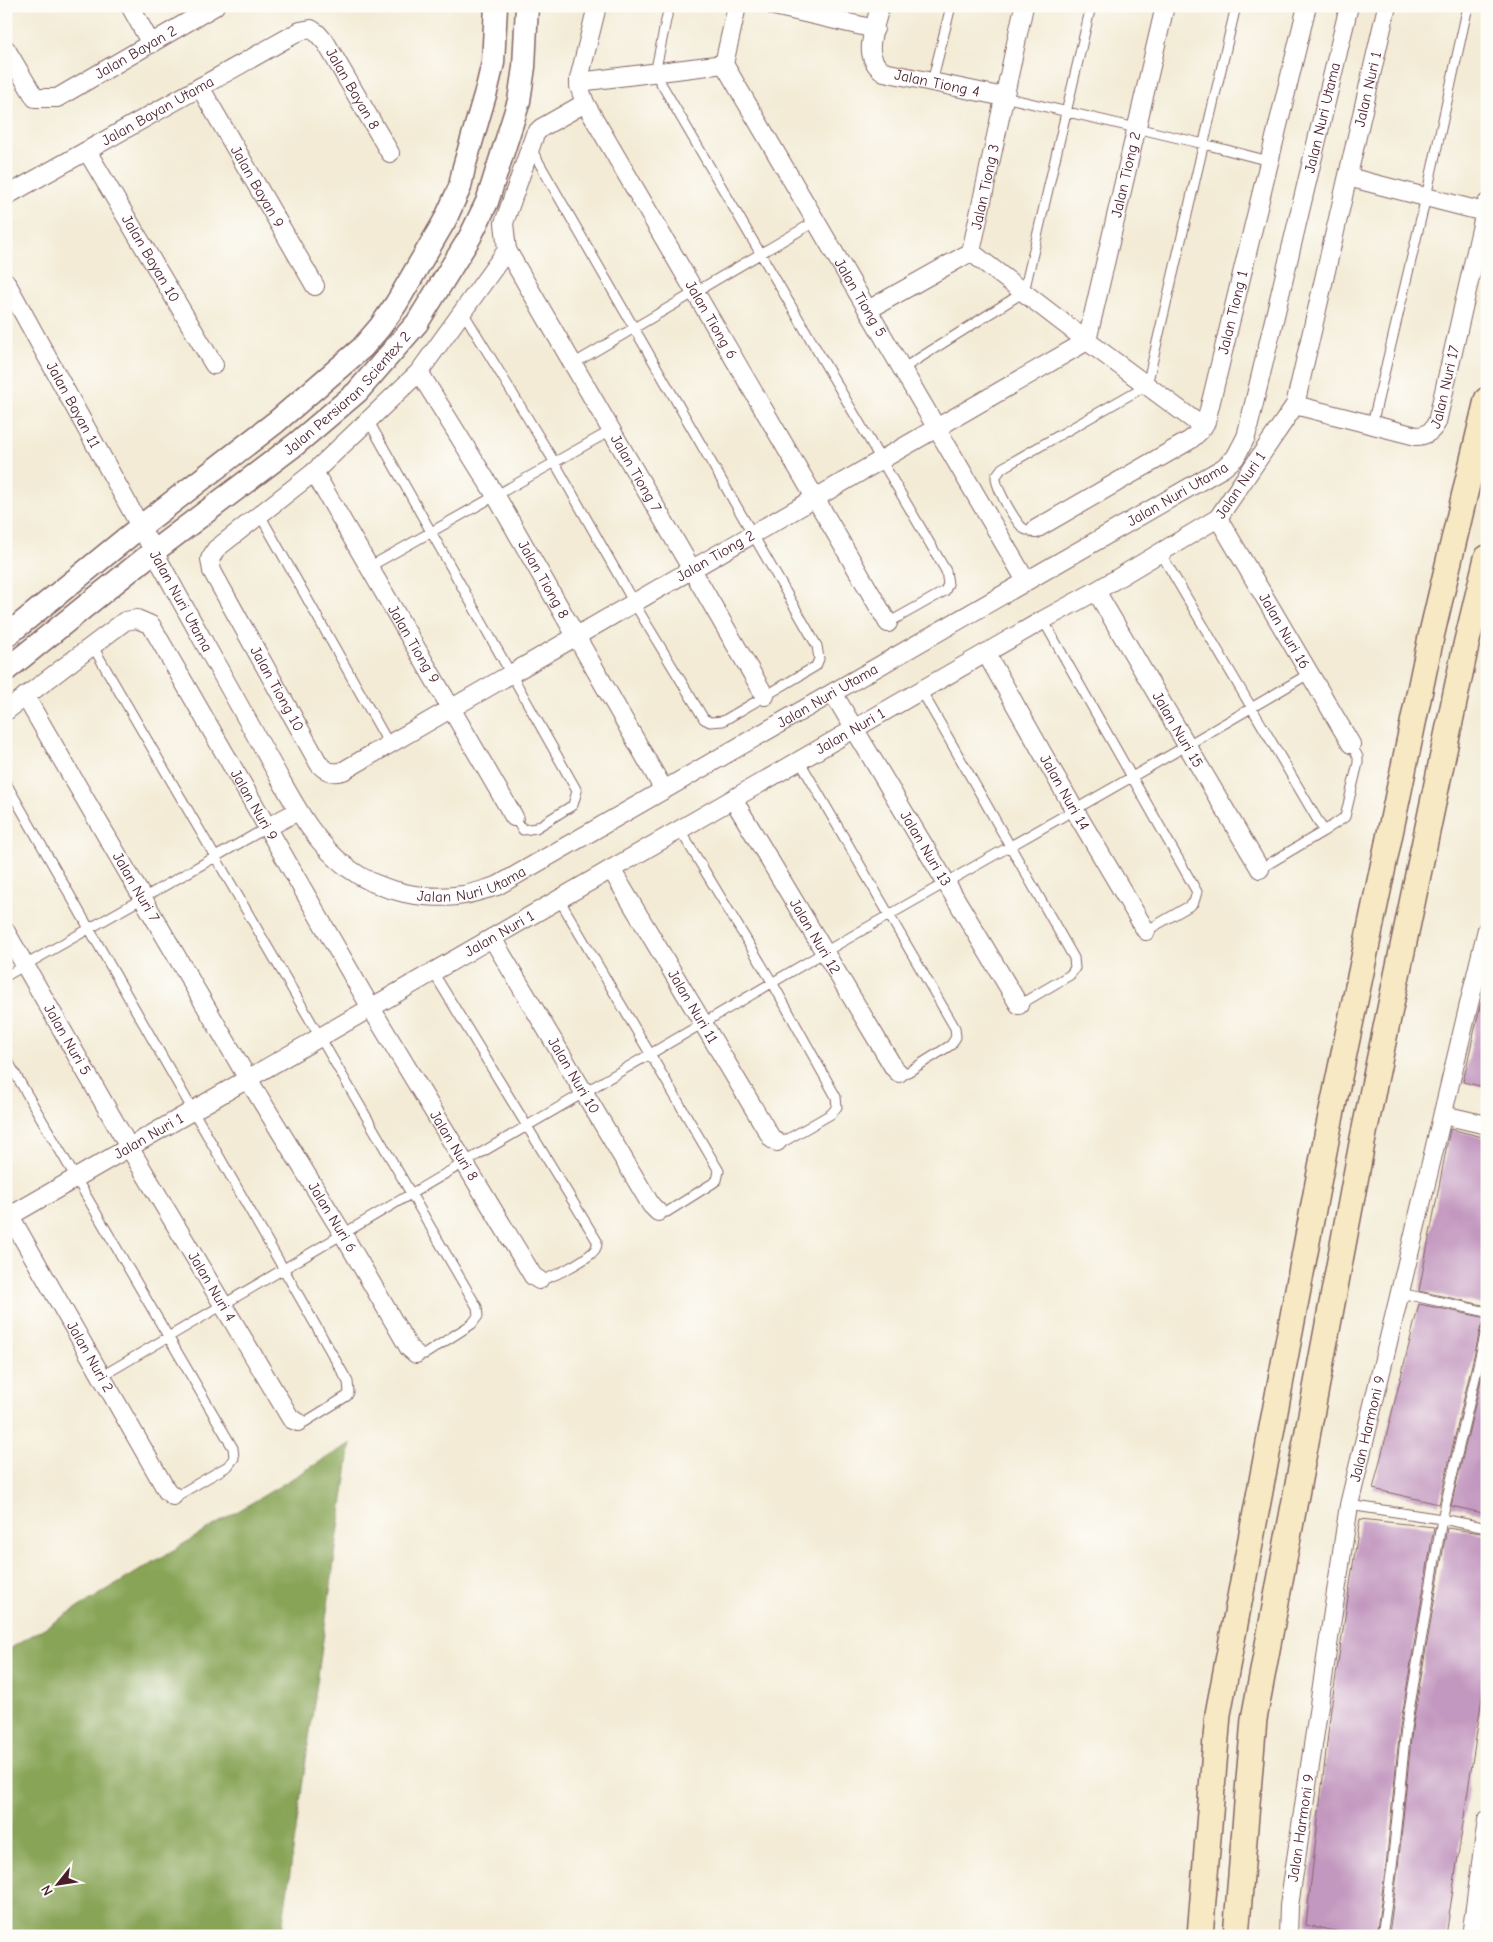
<svg xmlns="http://www.w3.org/2000/svg" width="1493" height="1942" font-family="'Comic Neue',sans-serif">
<rect width="100%" height="100%" fill="#fdfcf7"/>
<filter id="ink" filterUnits="userSpaceOnUse"><feTurbulence type="fractalNoise" baseFrequency=".02" numOctaves="2"/><feDisplacementMap in="SourceGraphic" scale="10" xChannelSelector="R" yChannelSelector="G"/><feConvolveMatrix kernelMatrix="1 2 1 2 8 2 1 2 1" color-interpolation-filters="sRGB"/></filter>
<filter id="wash" filterUnits="userSpaceOnUse"><feTurbulence type="fractalNoise" baseFrequency=".0096" numOctaves="4" result="noise"/><feDisplacementMap in="SourceGraphic" scale="20" xChannelSelector="R" yChannelSelector="G"/><feGaussianBlur stdDeviation="1.12" result="paint"/><feColorMatrix in="noise" values="0 0 0 0 0 0 0 0 0 0 0 0 0 0 0 0 0 1.4 0 .05"/><feComposite in="paint" operator="in"/></filter>
<g filter="url(#wash)">
<rect width="100%" height="100%" fill="#f3ebd5"/>
<path fill="#88a457" stroke="#696241" d="M351,1443l-70,493h-275v-285z"/>
<g id="blocks">
<path fill="#c398c0" d="M1481,1002l6,1v85l-24,-6z
M1450,1129l37,9v168l-68,-15z
M1419,1304l68,14v3l-6,5 -42,178 -66,-15z
M1487,1355v159l-36,-8z
M1360,1519l74,8 -34,200 -14,139 -10,70h-16l-54,-11 25,-217z
M1447,1528l40,6v130l-41,272h-47l-10,-2 9,-66 14,-139z"/>
</g>
</g>
<g filter="url(#ink)">
<use href="#blocks" fill-opacity="0" stroke="#856666" stroke-width="1"/>
<g fill="none" stroke-linecap="round" stroke-linejoin="round">
<defs>
<path id="service" d="M669,6l-14,67 291,498 2,13 -3,7 -57,32
M932,82l19,-76
M1004,97l200,47 65,17
M463,312l92,151 79,140 70,116 6,3 13,-1 93,-55 3,-7 -2,-13 -287,-499
M573,364l243,-143
M902,369l122,-77 67,-286
M368,420l209,371 -4,14 -37,23 -13,2 -9,-13
M1372,425l54,-228 42,-191
M260,515l129,229
M1036,529l-10,1c-9,-4 -31,-43 -30,-54l6,-8 145,-83 89,-379
M1160,552l164,279 21,-14 13,-54v-6l-7,-13
M369,567l243,-137
M1043,620l154,272 -3,10 -3,3 -45,26
M92,645l385,662 1,9 -6,8 -47,30h-9
M921,690l153,268 1,10 -5,7 -51,30
M799,760l156,268 1,9 -5,8 -43,27 -9,1
M6,783l342,599 1,10 -2,4 -42,26h-7
M680,830l92,152 64,115 1,10 -6,7 -48,28h-6
M1260,869l64,-38
M559,899l160,272 -2,9 -4,3 -46,29h-9
M433,972l164,269c0,4 0,7 -4,11 -9,9 -42,27 -54,28
M6,976l262,-149
M6,1058l227,390 1,10 -6,8 -48,28 -7,2
M1400,1293l87,19
M102,1376c240,-141 480,-284 721,-423 162,-94 326,-183 487,-280
M1349,1505l93,14 45,9
M1382,1936l10,-69 14,-139 36,-209 45,-192"/>
<g id="minor">
<path d="M130,6l21,38"/>
<path id="s1" d="M597,6l-18,73v7l6,17 303,520"/>
<path id="s2" d="M737,6l-13,58 302,517"/>
<path d="M774,6l101,23"/>
<path id="s3" d="M880,6c-5,24 -20,50 4,66l120,25"/>
<path id="s4" d="M6,49l29,49h22l158,-92"/>
<path d="M579,82l145,-18"/>
<path id="s5" d="M200,87l115,199"/>
<path id="s6" d="M585,103l-44,25 -6,6 -31,89 3,27 -88,122 -105,100 -98,77 -6,10 2,12 107,193c7,8 14,10 24,7l744,-430 78,-335"/>
<path id="s7" d="M87,151l127,214"/>
<path d="M1348,177l136,35"/>
<path id="s8" d="M6,196l294,-165 11,-2 6,4 9,10 64,110"/>
<path id="s9" d="M507,250l258,446"/>
<path d="M971,252l116,89 116,86"/>
<path id="s10" d="M6,282c73,133 145,266 219,398 16,29 33,59 49,88 21,37 40,75 74,100 32,24 77,33 116,27 11,-2 22,-6 33,-9l726,-418 12,-10 11,-21 103,-431"/>
<path id="s11" d="M868,310l103,-58 53,-246"/>
<path id="s12" d="M419,372l77,124 168,294"/>
<path id="s13" d="M1295,405l121,31c10,0 16,-4 21,-14l50,-219"/>
<path id="s14" d="M314,472l200,345"/>
<path id="s15" d="M1218,518l133,226"/>
<path id="s16" d="M1036,529l154,-89 9,-8 7,-10 101,-416"/>
<path id="s17" d="M1096,591l164,278"/>
<path id="s18" d="M986,653l88,156 72,122"/>
<path id="s19" d="M833,693l186,312"/>
<path id="s20" d="M25,696l223,383 95,155 66,114 7,6"/>
<path id="s21" d="M6,711l119,-90 12,-2 14,6 220,383 162,268 6,4"/>
<path id="s22" d="M733,799l161,269 5,5"/>
<path d="M268,827l30,-16"/>
<path id="s23" d="M611,869l161,270 5,3"/>
<path id="s24" d="M6,932l123,215 162,272 7,3"/>
<path id="s25" d="M492,938l159,267 7,7"/>
<path d="M1443,1115l44,10"/>
<path id="s26" d="M6,1209l161,282 6,5"/>
<path id="s27" d="M10,1216l1033,-596 53,-29 122,-73 77,-113 92,-399"/>
<path id="s28" d="M1288,1936l1,-30 60,-401 138,-576"/>
<path d="M1471,1936l16,-116"/>
</g>
<g id="tertiary">
<path d="M6,636l134,-109 136,-105 86,-74 18,-21 16,-23 49,-84 15,-33 4,-20 23,-79 6,-25 3,-57"/>
<path id="s29" d="M6,670l147,-118 143,-108 61,-52 60,-69 53,-86 17,-35 32,-101 5,-34 3,-61"/>
</g>
<path id="secondary" d="M1200,1936l18,-222 110,-584 103,-493 56,-237
M1236,1936l18,-217 109,-581 103,-493 21,-87"/>
</defs>
<use href="#service" stroke="#856666" stroke-width="11"/>
<use href="#minor" stroke="#856666" stroke-width="20"/>
<use href="#tertiary" stroke="#856666" stroke-width="25"/>
<use href="#secondary" stroke="#856666" stroke-width="28"/>
<use href="#service" stroke="#fff" stroke-width="9"/>
<use href="#minor" stroke="#fff" stroke-width="18"/>
<use href="#tertiary" stroke="#fff" stroke-width="22"/>
<use href="#secondary" stroke="#f6e9c3" stroke-width="25"/>
</g>
</g>
<g text-anchor="middle" dominant-baseline="central" stroke-width="5" stroke-linejoin="round" paint-order="stroke">
<g font-size="15" fill="#4a1f2b" stroke="#fdfcf7">
<text stroke="none"><textPath href="#s4" startOffset="170">Jalan Bayan 2</textPath></text>
<text stroke="none"><textPath href="#s3" startOffset="126">Jalan Tiong 4</textPath></text>
<text stroke="none"><textPath href="#s8" startOffset="422">Jalan Bayan 8</textPath></text>
<text stroke="none"><textPath href="#s27" startOffset="1856">Jalan Nuri 1</textPath></text>
<text stroke="none"><textPath href="#s8" startOffset="174">Jalan Bayan Utama</textPath></text>
<text stroke="none"><textPath href="#s10" startOffset="2042">Jalan Nuri Utama</textPath></text>
<text stroke="none"><textPath href="#s6" startOffset="1902">Jalan Tiong 2</textPath></text>
<text stroke="none"><textPath href="#s5" startOffset="115">Jalan Bayan 9</textPath></text>
<text stroke="none"><textPath href="#s11" startOffset="185">Jalan Tiong 3</textPath></text>
<text stroke="none"><textPath href="#s7" startOffset="125">Jalan Bayan 10</textPath></text>
<text stroke="none"><textPath href="#s2" startOffset="330">Jalan Tiong 5</textPath></text>
<text stroke="none"><textPath href="#s16" startOffset="315">Jalan Tiong 1</textPath></text>
<text stroke="none"><textPath href="#s1" startOffset="351">Jalan Tiong 6</textPath></text>
<text stroke="none"><textPath href="#s13" startOffset="188">Jalan Nuri 17</textPath></text>
<text stroke="none"><textPath href="#s29" startOffset="440">Jalan Persiaran Scientex 2</textPath></text>
<text stroke="none"><textPath href="#s10" startOffset="140">Jalan Bayan 11</textPath></text>
<text stroke="none"><textPath href="#s9" startOffset="258">Jalan Tiong 7</textPath></text>
<text stroke="none"><textPath href="#s27" startOffset="1435">Jalan Nuri 1</textPath></text>
<text stroke="none"><textPath href="#s10" startOffset="1622">Jalan Nuri Utama</textPath></text>
<text stroke="none"><textPath href="#s6" startOffset="1302">Jalan Tiong 2</textPath></text>
<text stroke="none"><textPath href="#s12" startOffset="242">Jalan Tiong 8</textPath></text>
<text stroke="none"><textPath href="#s10" startOffset="364">Jalan Nuri Utama</textPath></text>
<text stroke="none"><textPath href="#s15" startOffset="131">Jalan Nuri 16</textPath></text>
<text stroke="none"><textPath href="#s14" startOffset="199">Jalan Tiong 9</textPath></text>
<text stroke="none"><textPath href="#s6" startOffset="759">Jalan Tiong 10</textPath></text>
<text stroke="none"><textPath href="#s10" startOffset="1218">Jalan Nuri Utama</textPath></text>
<text stroke="none"><textPath href="#s17" startOffset="161">Jalan Nuri 15</textPath></text>
<text stroke="none"><textPath href="#s27" startOffset="970">Jalan Nuri 1</textPath></text>
<text stroke="none"><textPath href="#s18" startOffset="160">Jalan Nuri 14</textPath></text>
<text stroke="none"><textPath href="#s21" startOffset="384">Jalan Nuri 9</textPath></text>
<text stroke="none"><textPath href="#s19" startOffset="181">Jalan Nuri 13</textPath></text>
<text stroke="none"><textPath href="#s10" startOffset="812">Jalan Nuri Utama</textPath></text>
<text stroke="none"><textPath href="#s20" startOffset="221">Jalan Nuri 7</textPath></text>
<text stroke="none"><textPath href="#s27" startOffset="565">Jalan Nuri 1</textPath></text>
<text stroke="none"><textPath href="#s22" startOffset="160">Jalan Nuri 12</textPath></text>
<text stroke="none"><textPath href="#s23" startOffset="160">Jalan Nuri 11</textPath></text>
<text stroke="none"><textPath href="#s24" startOffset="124">Jalan Nuri 5</textPath></text>
<text stroke="none"><textPath href="#s25" startOffset="160">Jalan Nuri 10</textPath></text>
<text stroke="none"><textPath href="#s27" startOffset="160">Jalan Nuri 1</textPath></text>
<text stroke="none"><textPath href="#s21" startOffset="779">Jalan Nuri 8</textPath></text>
<text stroke="none"><textPath href="#s20" startOffset="605">Jalan Nuri 6</textPath></text>
<text stroke="none"><textPath href="#s24" startOffset="410">Jalan Nuri 4</textPath></text>
<text stroke="none"><textPath href="#s26" startOffset="170">Jalan Nuri 2</textPath></text>
<text stroke="none"><textPath href="#s28" startOffset="514">Jalan Harmoni 9</textPath></text>
<text stroke="none"><textPath href="#s28" startOffset="109">Jalan Harmoni 9</textPath></text>
</g>
</g>
<rect width="1493" height="1942" fill="none" stroke="#fdfcf7" stroke-width="25"/>
<g transform="translate(58 1884) rotate(240)" stroke="#fdfcf7" stroke-width="4" paint-order="stroke">
<path d="M0-4L9 19L0 12L-9 19Z" fill="#4a1f2b"/>
<text y="-8" font-size="14" font-weight="bold" text-anchor="middle" fill="#4a1f2b">N</text>
</g>
</svg>
